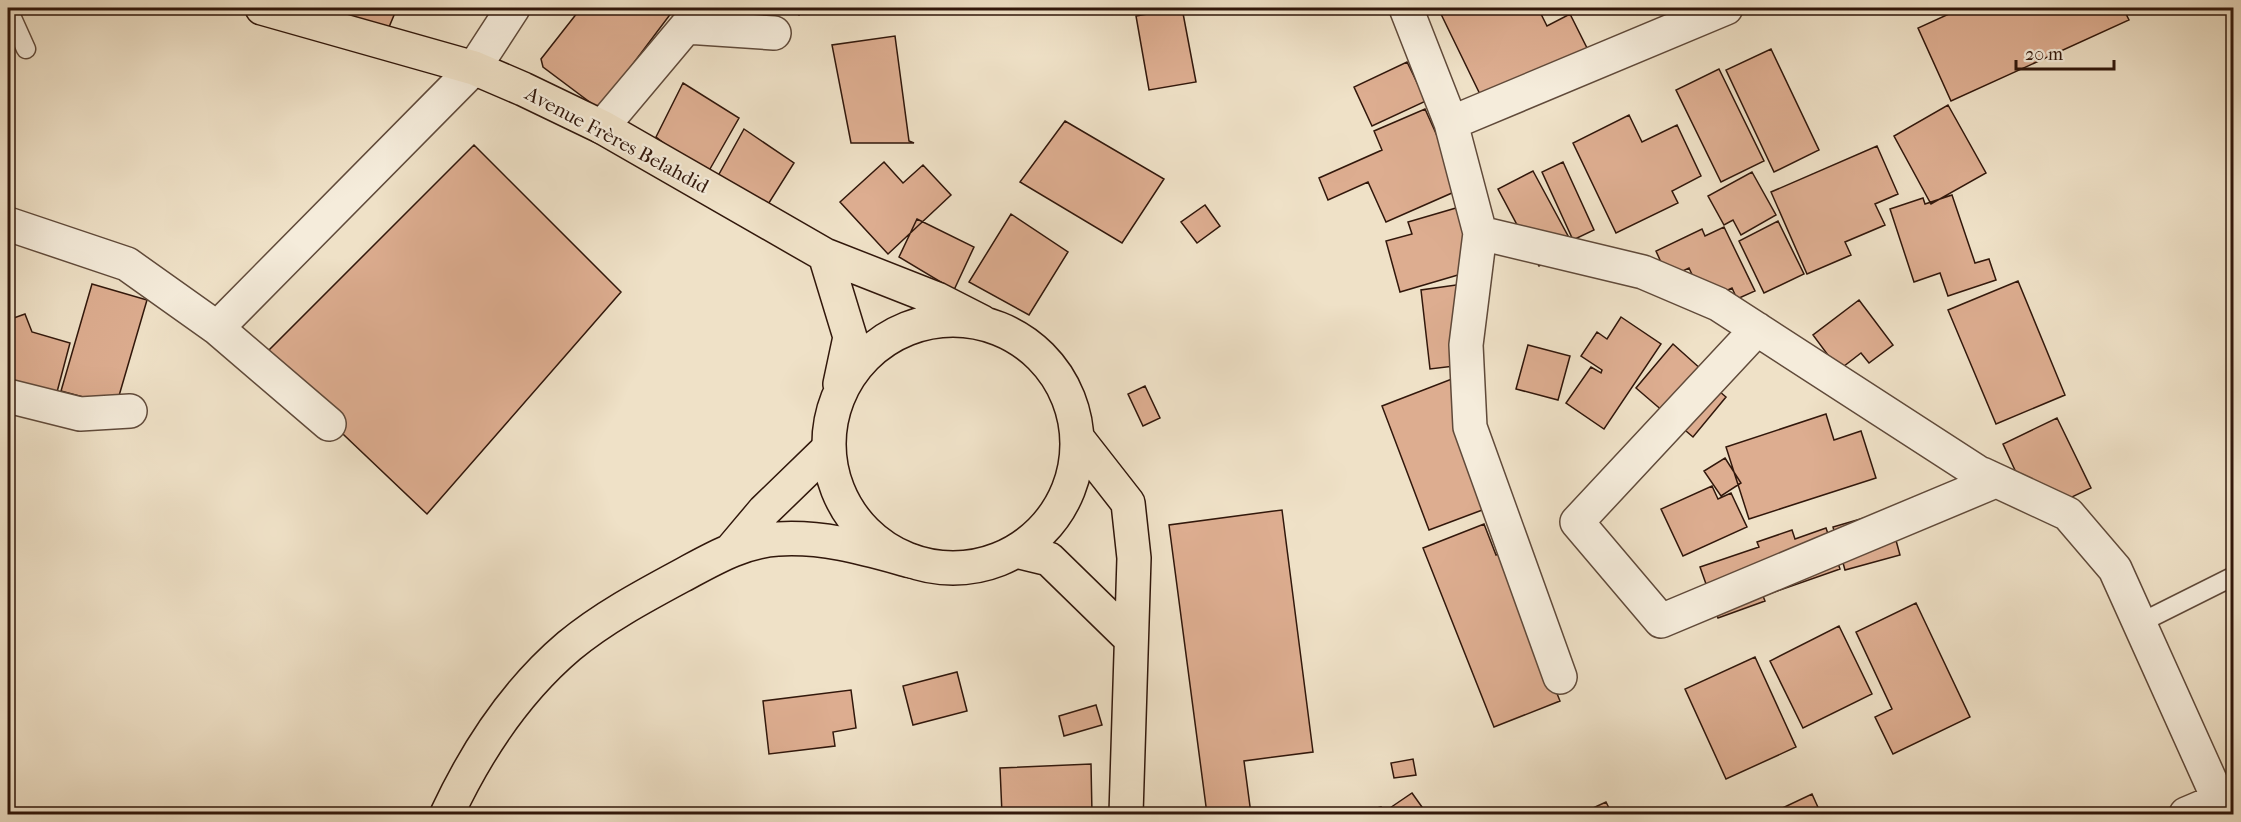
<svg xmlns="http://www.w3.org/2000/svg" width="2241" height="822" font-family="'IM FELL French Canon',serif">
<rect width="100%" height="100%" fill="#efe1c7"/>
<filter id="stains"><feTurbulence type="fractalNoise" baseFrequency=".00333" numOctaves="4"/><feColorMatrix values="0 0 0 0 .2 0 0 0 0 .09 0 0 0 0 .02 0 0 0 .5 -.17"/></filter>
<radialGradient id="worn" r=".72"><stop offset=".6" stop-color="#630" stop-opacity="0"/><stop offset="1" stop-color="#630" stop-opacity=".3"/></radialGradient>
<path fill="#ddad90" stroke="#31170b" stroke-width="1.5" d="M327,8h70l-8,19 -63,-15z
M581,8h94l-76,101 -56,-42 -2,-8z
M789,8h16l-6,7z
M1182,8l14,74 -47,8 -13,-74z
M1445,8h93l9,18 23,-12 29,58 -105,51 -55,-113z
M1962,8h161l6,12 -178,81 -33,-73z
M895,36l14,105 5,2h-63l-19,-98z
M1771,49l48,101 -45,22 -48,-102z
M1407,62l19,39 -54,25 -18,-39z
M1719,69l45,92 -43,21 -45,-92z
M683,83l56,35 -33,58 -50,-39z
M1948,105l38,68 -55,31 -37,-68z
M1425,109l36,80 -75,33 -18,-40 -40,18 -9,-22 63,-28 -8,-19z
M1629,115l13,27 35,-17 24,51 -29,15 6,12 -62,30 -43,-90z
M1065,121l99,58 -42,64 -102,-61z
M744,129l50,34 -27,43 -49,-30z
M474,145l147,147 -194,222 -165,-157z
M1877,146l21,48 -23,10 10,21 -40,17 6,13 -44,19 -36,-82z
M884,162l19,21 20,-18 28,30 -63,59 -48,-52z
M1563,162l31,68 -21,10 -31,-68z
M1533,171l41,76 -35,19 -41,-77z
M1752,172l24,43 -35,20 -8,-15 -9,5 -16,-29z
M1952,195l23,68 14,-4 7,21 -48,16 -8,-23 -26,9 -24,-73 33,-11 2,6z
M1205,205l15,21 -23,17 -16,-21z
M1456,208l19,62 -75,22 -14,-51 26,-7 -4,-12z
M1011,214l57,38 -39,63 -60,-33z
M917,219l57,28 -20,43 -55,-33z
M1778,221l26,53 -40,19 -25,-52z
M1724,227l31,64 -18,8 -5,-11 -28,13 -15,-33 -21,10 -12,-27 46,-22 3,7z
M2018,281l47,114 -69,29 -48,-114z
M1470,283l9,80 -49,6 -9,-79z
M92,284l55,16 -31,106 -55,-15z
M1859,300l34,45 -24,18 -8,-10 -22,17 -26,-35z
M25,314l7,18 38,11 -13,49 -49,-13v-59z
M1621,317l40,27 -57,85 -38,-26 25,-36 10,6 1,-3 -21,-14 16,-24 10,7z
M1673,344l29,26 -3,4 27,23 -33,40 -57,-49z
M1528,345l42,11 -12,44 -42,-11z
M1457,377l28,132 -56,21 -47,-124z
M1145,386l15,32 -17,8 -15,-32z
M1826,414l8,26 27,-9 15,47 -127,41 -23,-72z
M2057,418l34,70 -40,19 -26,-15 -22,-48z
M1725,458l16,25 -20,13 -17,-25z
M1712,486l6,13 13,-6 16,34 -64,29 -22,-47z
M1282,510l31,242 -69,9 7,53h-44l-38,-289z
M1888,511l12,44 -55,15 -12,-43z
M1484,524l12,31 5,-2 59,148 -66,26 -71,-179z
M1826,528l14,41 -77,27 2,5 -47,17 -18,-51 59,-20 -2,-5 35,-12 3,9z
M1916,603l54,114 -77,37 -18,-37 17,-8 -36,-77z
M1839,626l33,68 -69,34 -33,-67z
M1755,657l41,90 -70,32 -41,-90z
M957,672l10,39 -54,14 -10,-39z
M851,690l5,38 -23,4 2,14 -66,8 -6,-53z
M1096,705l6,20 -38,11 -5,-20z
M1413,759l3,16 -22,3 -3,-15z
M1091,764l1,50h-90l-2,-46z
M1412,793l15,21h-41l-2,-2z
M1812,794l9,20h-51z
M1606,802l6,12h-32z
M1381,807l2,7h-22v-2z"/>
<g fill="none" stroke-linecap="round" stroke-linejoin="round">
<defs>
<path id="service" d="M8,9l18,40
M2140,623l94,-47"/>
<path id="minor" d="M1406,8l45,115 29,110 -14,112 4,82 90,250
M1451,123l275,-115
M602,127l84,-100 88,6
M8,224l119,40 90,64 112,96
M1480,233l163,39 75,32 275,178
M217,328l257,-260 39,-60
M1757,329l-180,193 84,99 332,-139
M8,396l72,18 50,-3
M1982,474l86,40 47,55 104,231 -33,14"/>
<path id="primary" d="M262,8l212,60 49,21 79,38 223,128 112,44 45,23
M825,255l25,82 -10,47
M829 444a124 124 0 1 1 248 0a124 124 0 1 1-248 0Z
M1078,439l50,64 6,55 -8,256
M1016,551l33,8 82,80"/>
<path id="motorway" d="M732,549l32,-38 64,-62
M447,814c29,-62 69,-123 122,-168 34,-28 73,-49 112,-70 30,-16 61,-35 97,-37 47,-3 89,10 133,22"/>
</defs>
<use href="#service" stroke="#604a3a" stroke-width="21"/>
<use href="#minor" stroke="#604a3a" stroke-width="36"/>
<use href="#primary" stroke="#31170b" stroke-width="36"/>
<use href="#motorway" stroke="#31170b" stroke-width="36"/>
<use href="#service" stroke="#f5ecdb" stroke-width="18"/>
<use href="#minor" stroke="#f5ecdb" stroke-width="33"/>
<use href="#primary" stroke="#efe1c7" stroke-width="33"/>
<use href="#motorway" stroke="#efe1c7" stroke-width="33"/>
</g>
<g text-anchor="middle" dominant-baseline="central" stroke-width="4.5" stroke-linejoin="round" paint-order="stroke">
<g font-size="20" fill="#31170b" stroke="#f5ecdb">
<text transform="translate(617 140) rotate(28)">Avenue Frères Belahdid</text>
</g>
</g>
<rect width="2241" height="822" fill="none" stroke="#efe1c7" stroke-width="30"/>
<rect x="9" y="9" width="2223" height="804" fill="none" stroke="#31170b" stroke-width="3"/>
<rect x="15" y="15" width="2211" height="792" fill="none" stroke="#31170b" stroke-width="1.5"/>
<path d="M2016 60v9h98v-9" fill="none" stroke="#31170b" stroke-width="3"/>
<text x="2025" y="60" font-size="18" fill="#31170b" stroke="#f5ecdb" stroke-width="4.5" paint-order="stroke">20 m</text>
<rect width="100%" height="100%" filter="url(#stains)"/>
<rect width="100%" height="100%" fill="url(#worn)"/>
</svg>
